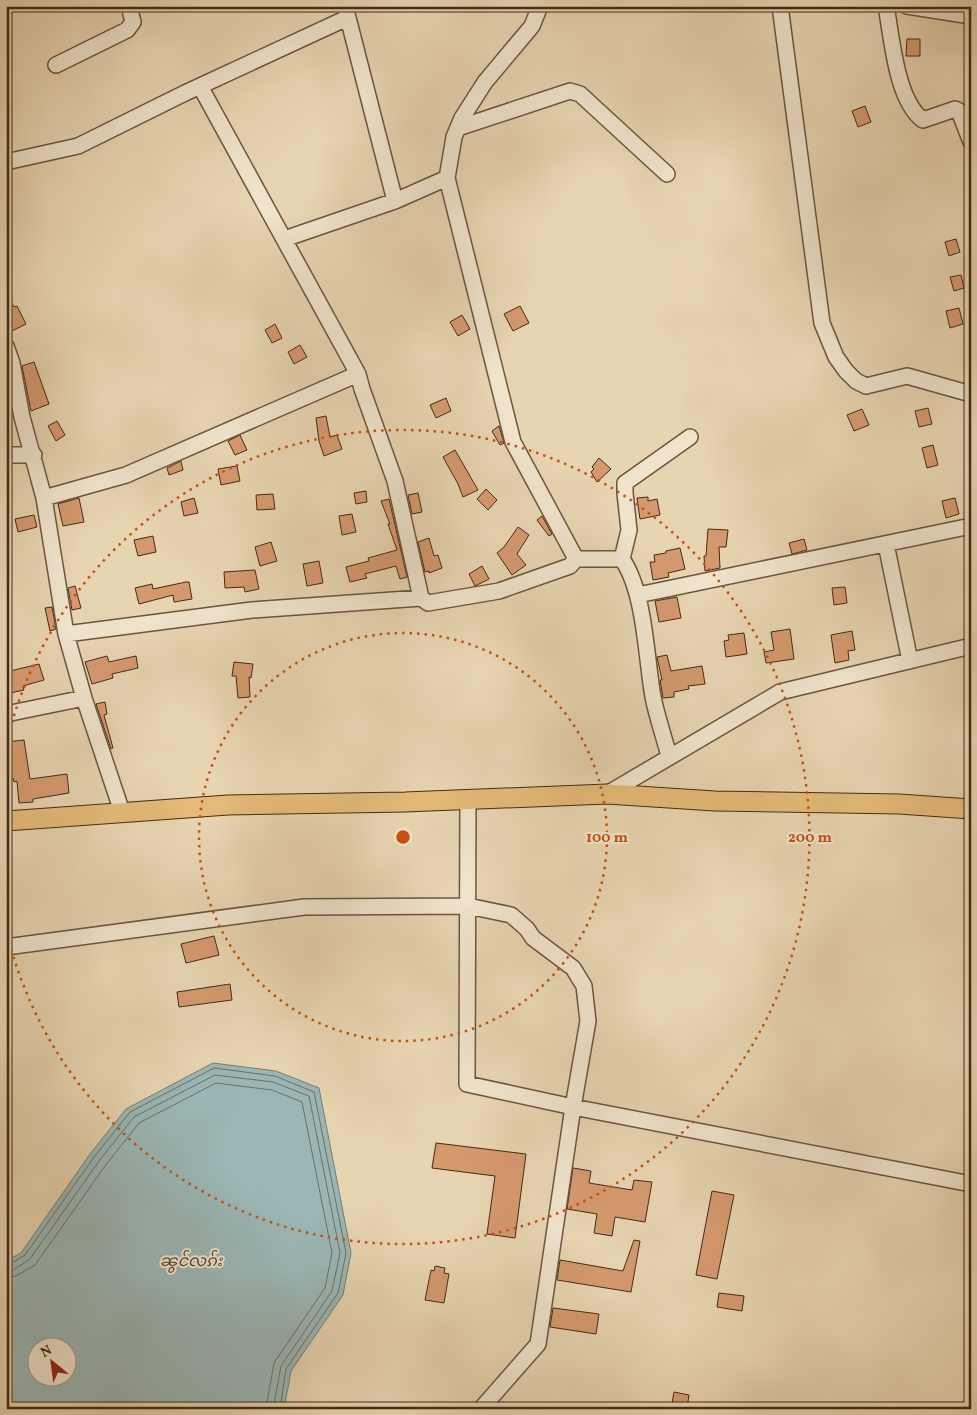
<svg xmlns="http://www.w3.org/2000/svg" width="977" height="1415" font-family="Vollkorn,'Noto Sans Myanmar',serif">
<rect width="100%" height="100%" fill="#e7d4b1"/>
<filter id="stains"><feTurbulence type="fractalNoise" baseFrequency=".004" numOctaves="4"/><feColorMatrix values="0 0 0 0 .2 0 0 0 0 .09 0 0 0 0 .02 0 0 0 .5 -.17"/></filter>
<radialGradient id="worn" r=".72"><stop offset=".6" stop-color="#630" stop-opacity="0"/><stop offset="1" stop-color="#630" stop-opacity=".3"/></radialGradient>
<path fill="#9ab6b5" stroke="#777e75" fill-rule="evenodd" d="M213,1063l63,8 43,17 32,165 -8,42 -52,76 -7,38h-278v-148l15,-8 69,-99 36,-45zM38,1348h30v30h-30z"/>
<g fill="none" stroke-linecap="round" stroke-linejoin="round">
<path stroke="#6e7066" stroke-width="1" d="M6,1265l4,-1 15,-9 69,-98 36,-45 84,-44 61,8 39,16 32,161 -8,40 -52,76 -6,40
M6,1271l7,-1 17,-11 69,-98 35,-44 81,-42 58,7 36,14 31,157 -8,38 -51,75 -8,43
M6,1278l10,-2 19,-11 70,-99 34,-43 77,-40 56,7 30,12 30,151 -7,35 -51,75 -8,46"/>
</g>
<path fill="#d5996e" stroke="#432b16" d="M907,39h13v17h-14z
M865,106l6,16 -13,5 -6,-16z
M956,239l4,13 -11,4 -4,-14z
M961,275l3,13 -10,3 -4,-14z
M6,291l8,16 3,-1 9,18 -16,8 -4,-7z
M520,306l9,17 -16,8 -9,-17z
M959,308l4,16 -13,4 -4,-17z
M462,315l8,14 -12,7 -8,-14z
M275,324l7,14 -10,5 -7,-13z
M300,345l7,12 -13,7 -6,-12z
M34,362l15,42 -18,7 -9,-45z
M446,398l5,13 -15,7 -6,-13z
M928,408l4,16 -13,3 -4,-16z
M862,409l7,16 -15,6 -7,-16z
M326,416l4,21 7,-2 5,14 -18,7 -5,-15 -3,-23z
M57,421l8,14 -9,6 -8,-15z
M499,426l5,17 -4,2 -8,-14z
M240,435l7,15 -12,5 -7,-14z
M933,445l5,20 -11,3 -5,-20z
M455,450l23,40 -15,7 -5,-13 -15,-27z
M599,458l12,11 -14,13 -6,-10 3,-3 -2,-2z
M181,461l2,9 -14,5 -2,-7z
M237,466l3,15 -19,4 -3,-16z
M486,489l11,11 -9,10 -11,-11z
M366,491l1,11 -11,2 -2,-11z
M418,493l4,19 -10,2 -4,-19z
M273,494l2,15 -18,1 -1,-15z
M648,497v4l9,-2 3,16 -20,4 -3,-21z
M79,498l5,24 -21,4 -5,-22z
M194,498l4,15 -14,3 -3,-14z
M955,498l4,16 -13,4 -4,-17z
M389,499l18,78 -7,2 -4,-13 -31,8 2,4 -17,4 -4,-15 23,-6 -1,-3 29,-8 -9,-26h2l-9,-23z
M352,514l4,18 -14,3 -3,-19z
M34,515l3,12 -19,5 -3,-13z
M542,516l10,18 -3,2 -12,-16z
M518,527l11,8 -12,19 9,11 -14,10 -15,-22 7,-6z
M708,529l20,1 -2,17h-7l1,21 -15,3 -1,-15h2z
M153,536l3,16 -18,4 -4,-16z
M429,538l5,18 4,-1 4,13 -13,5v-2l-4,1 -7,-30z
M804,539l3,11 -15,4 -3,-11z
M271,542l6,19 -17,5 -5,-19z
M680,548l5,21 -17,4 1,4 -16,3 -3,-18h5l-1,-7 12,-2v-2z
M319,561l4,22 -16,3 -4,-22z
M482,566l7,13 -14,7 -6,-12z
M255,570l4,19 -14,3 -1,-5 -19,1 -1,-16z
M186,582h3l3,17 -18,3 -1,-7 -34,9 -4,-16 17,-4 1,5z
M75,586l6,22 -9,2 -4,-22z
M845,587l2,16 -13,2 -2,-17z
M677,597l4,21 -22,4 -4,-21z
M52,607l4,22 -6,2 -5,-23z
M790,629l4,30 -28,4 -2,-11 10,-2 -3,-18z
M852,631l3,19 -7,1 1,9 -14,3 -4,-28z
M744,633l3,21 -21,3 -2,-16 5,-1 -1,-5z
M667,655l4,16 31,-5 3,18 -17,2 1,3 -15,3v5l-11,1 -3,-18h2l-5,-23z
M107,656l2,6 27,-6 2,12 -26,6 1,4 -21,6 -7,-22z
M234,662l19,2 -2,14 -2,-1 1,20 -12,1 -2,-22h-4z
M39,664l5,16 -21,6 1,4 -18,4v-22z
M105,702l2,12 -3,1 9,33 -2,1 -15,-45z
M24,740l6,39 37,-5 2,19 -36,6v3l-14,1 -2,-22 -3,1 -1,-4 -7,1v-37z
M214,936l5,19 -33,8 -5,-19z
M230,984l2,16 -53,7 -2,-15z
M436,1143l90,11 -11,84 -28,-4 8,-58 -63,-8z
M573,1168l18,3 -2,12 43,7 2,-10 18,2 -7,40 -30,-5 -3,19 -18,-3 3,-19 -30,-5z
M712,1191l22,4 -17,84 -21,-4z
M634,1240l6,1 -9,51 -74,-12 3,-20 63,11z
M435,1266l10,2 -1,5 5,1 -5,29 -19,-3 6,-30 3,1z
M719,1293l25,3 -2,15 -25,-4z
M553,1308l46,6 -3,20 -46,-7z
M674,1392l15,3 -2,14h-16z"/>
<g fill="none" stroke-linecap="round" stroke-linejoin="round">
<defs>
<path id="minor" d="M345,6l50,195
M540,6l-8,20 -47,56 -23,36 -8,19 -7,41 66,264 63,117
M780,6l42,317 14,34 10,14 10,10 10,5 41,-10 64,18
M886,6c6,32 10,94 37,114l32,-11 4,2 12,31
M907,6l64,10
M56,65l71,-35 6,-8 -4,-16
M200,86l86,157
M458,128l112,-37 10,3 87,80
M6,162l72,-16 107,-53 162,-75
M6,346l6,17 10,54 22,81 22,136 18,64 38,114
M6,455h28
M44,498l82,-23 232,-101
M886,544l24,117
M622,559l7,-29 -4,-37v-10l65,-46
M638,595l333,-69
M421,598l-26,-117 -33,-92 -4,-15 -72,-131 4,-6 105,-36 52,-23
M66,634l186,-24 169,-12 7,5 71,-12 71,-25 6,-7h46c23,33 24,98 31,138 4,20 11,40 16,59
M6,714l78,-16
M607,794l173,-102 191,-46
M468,799l-1,285 106,23 398,77
M6,947l298,-40 164,-1 43,9 16,14 6,9 40,30 11,18 4,35 -15,86 -35,237 -57,65"/>
<path id="major" d="M6,821l222,-16 177,-3 202,-8 108,7 184,3 72,5"/>
</defs>
<use href="#minor" stroke="#6c553d" stroke-width="18"/>
<use href="#major" stroke="#432b16" stroke-width="21"/>
<use href="#minor" stroke="#efe3cc" stroke-width="15"/>
<use href="#major" stroke="#e4ba78" stroke-width="19"/>
</g>
<g fill="none" stroke="#c7500e" stroke-width="2.5" stroke-dasharray="2.5 5">
<circle cx="403" cy="837" r="204"/>
<path d="M6 745A407 407 0 1 1 6 929"/>
</g>
<g text-anchor="middle" dominant-baseline="central" stroke-width="4" stroke-linejoin="round" paint-order="stroke">
<g font-size="16" font-style="italic" fill="#544736" stroke="#efe3cc">
<text x="191" y="1262">ၼွင်လၵ်း</text>
</g>
</g>
<circle cx="403" cy="837" r="8" fill="#c7500e" stroke="#efe3cc" stroke-width="2.5"/>
<g font-size="15" text-anchor="middle" font-weight="bold" fill="#c7500e" stroke="#efe3cc" stroke-width="4" stroke-linejoin="round" paint-order="stroke">
<text x="607" y="842">100 m</text>
<text x="810" y="842">200 m</text>
</g>
<rect width="977" height="1415" fill="none" stroke="#e7d4b1" stroke-width="25"/>
<rect x="8" y="8" width="962" height="1400" fill="none" stroke="#432b16" stroke-width="2.5"/>
<rect x="12" y="12" width="952" height="1390" fill="none" stroke="#432b16"/>
<g transform="translate(52 1362) rotate(331)"><circle r="24" fill="#efe3cc" stroke="#aa9983"/>
<path d="M0-4L9 19L0 12L-9 19Z" fill="#8f2418"/>
<text y="-8" font-size="14" font-weight="bold" text-anchor="middle" fill="#432b16">N</text>
</g>
<rect width="100%" height="100%" filter="url(#stains)"/>
<rect width="100%" height="100%" fill="url(#worn)"/>
</svg>
